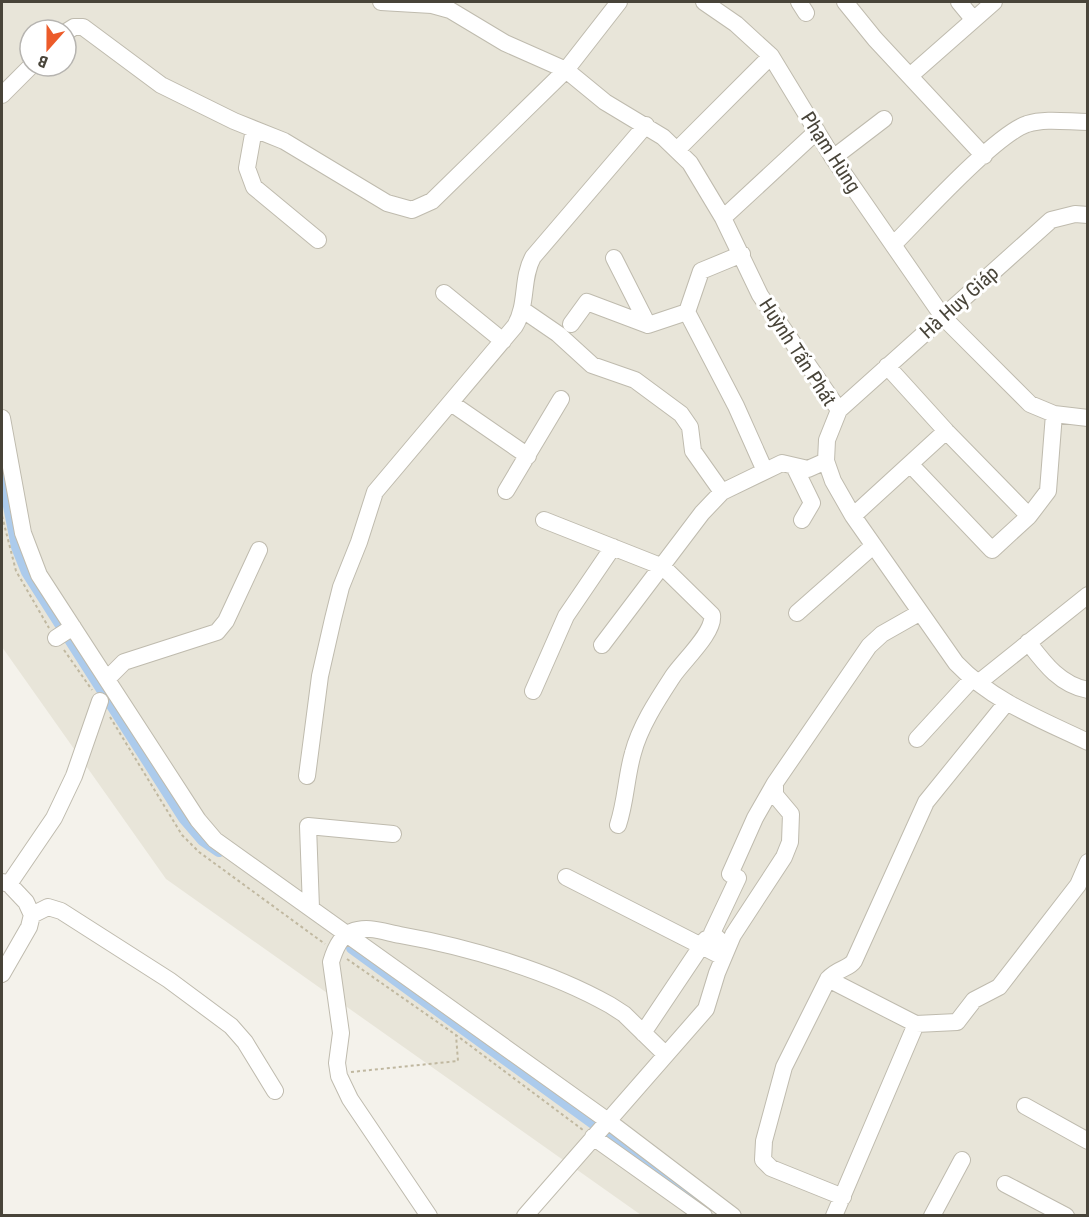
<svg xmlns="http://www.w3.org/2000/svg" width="1089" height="1217" font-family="'Roboto Condensed',sans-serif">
<rect width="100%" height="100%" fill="#f4f2eb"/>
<path fill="#e8e5d9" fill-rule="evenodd" d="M2,2h1085v1213h-446l-475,-336 -164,-232zM30,30h36v36h-36z"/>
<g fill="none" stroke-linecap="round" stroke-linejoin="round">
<path stroke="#accbec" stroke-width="12" d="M2,470l15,77 10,25 157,246 19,22 16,11
M352,948l350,254"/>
<defs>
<path id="minor" d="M381,2l51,3 18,5 55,33 61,27 39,32 58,35 27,26 33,55 37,77 79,115
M704,2l32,22 35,32 62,102 110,159 87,87 24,10 34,4
M799,2l7,11
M845,2l30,37 109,117
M959,2l14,17
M66,32l8,-5h9l78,58 73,36 50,20 103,62 25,7 20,-9 134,-131 53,-68
M911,75l83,-73
M2,95l29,-29
M254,129l-7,39 7,19 64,53
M677,150l94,-94
M833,158l51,-39
M1088,215l-13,-1 -24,6 -212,190 -12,30 -1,21 7,20 20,35 103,147c36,38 86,57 132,79
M723,218l94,-87
M893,245c28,-28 102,-110 134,-121 19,-6 41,-2 61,-2
M742,254l-41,17 -14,41 49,94 29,65
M614,258l34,67 39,-13
M444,293l59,48
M523,310l35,24 34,31 43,15 46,34 9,13 3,24 29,41
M571,324l16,-22 61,23
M887,366l59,65 83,85
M451,403l77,53
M2,418l21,115 16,42 159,245 17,20 393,281 125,95
M910,464l82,86 37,-34 19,-25 6,-77
M794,466l18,37 -10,17
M506,491l55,-92
M853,516l93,-85
M544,520l119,47 49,48c3,17 -29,46 -39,61 -15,23 -33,50 -40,77 -7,24 -7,48 -15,72
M797,613l76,-67
M56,638l17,-11
M1028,642c16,21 32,43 60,48
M602,645l100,-132 20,-21 60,-29 26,6 18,-8
M107,679l17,-17 93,-30 9,-11 33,-71
M978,683l110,-88
M533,691l33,-75 47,-69
M917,739l55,-60
M307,776l13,-100 13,-57 8,-32 18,-45 16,-50 140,-166c13,-22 6,-47 18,-69l113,-132
M566,877l157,80
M2,882l7,2 17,18 6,13 -3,12 -27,47
M9,884l45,-66 20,-42 26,-75
M311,908l-3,-82 85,8
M32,915l16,-8 13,4 108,69 62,46 14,16 30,49
M727,947l-15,-14 26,-55 -8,-4 25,-56 20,-35
M828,979l88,45
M643,1033l63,-94
M1025,1106l63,35
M593,1137l111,79
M1005,1184l61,32
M843,1197l-72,-29 -8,-8 1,-19 20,-74 44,-88c10,-11 21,-10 26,-18l72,-159 81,-100
M429,1216l-79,-117 -11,-23 -2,-13 4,-30 -10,-71c3,-10 9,-26 20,-30 16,-7 33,0 49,3 68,12 150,36 210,70l14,9 41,40
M525,1216l181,-207 11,-36 16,-38 51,-78 6,-15 1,-28 -16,-19v-12l94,-137 13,-12 37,-21
M834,1216l82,-192 41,-2 17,-22 25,-13 79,-102 10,-23
M932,1216l30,-56"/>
</defs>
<use href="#minor" stroke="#bfbbae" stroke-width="18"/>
<path stroke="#c0b8a0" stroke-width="2" stroke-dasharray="3 3" stroke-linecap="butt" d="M2,516l14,55 33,57
M64,650l28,40
M110,717l72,118 17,17 126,92
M347,959l109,76 127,95
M351,1072l107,-11 -2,-26"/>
<use href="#minor" stroke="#fff" stroke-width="16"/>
</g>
<g text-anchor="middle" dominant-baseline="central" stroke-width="6" stroke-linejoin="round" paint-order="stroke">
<g font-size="20" fill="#484439" stroke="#fff">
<text transform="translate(831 152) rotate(57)">Phạm Hùng</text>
<text transform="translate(959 302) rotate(-42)">Hà Huy Giáp</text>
<text transform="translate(798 352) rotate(57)">Huỳnh Tấn Phát</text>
</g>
</g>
<rect width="1089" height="1217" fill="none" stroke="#484439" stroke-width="6"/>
<g transform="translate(48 48) rotate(201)"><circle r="28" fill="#ffffff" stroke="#b6b4b0" stroke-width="1.5"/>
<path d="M0-4.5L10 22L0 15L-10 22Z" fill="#ec5b2a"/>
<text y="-9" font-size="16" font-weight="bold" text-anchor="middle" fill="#484439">B</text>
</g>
</svg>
